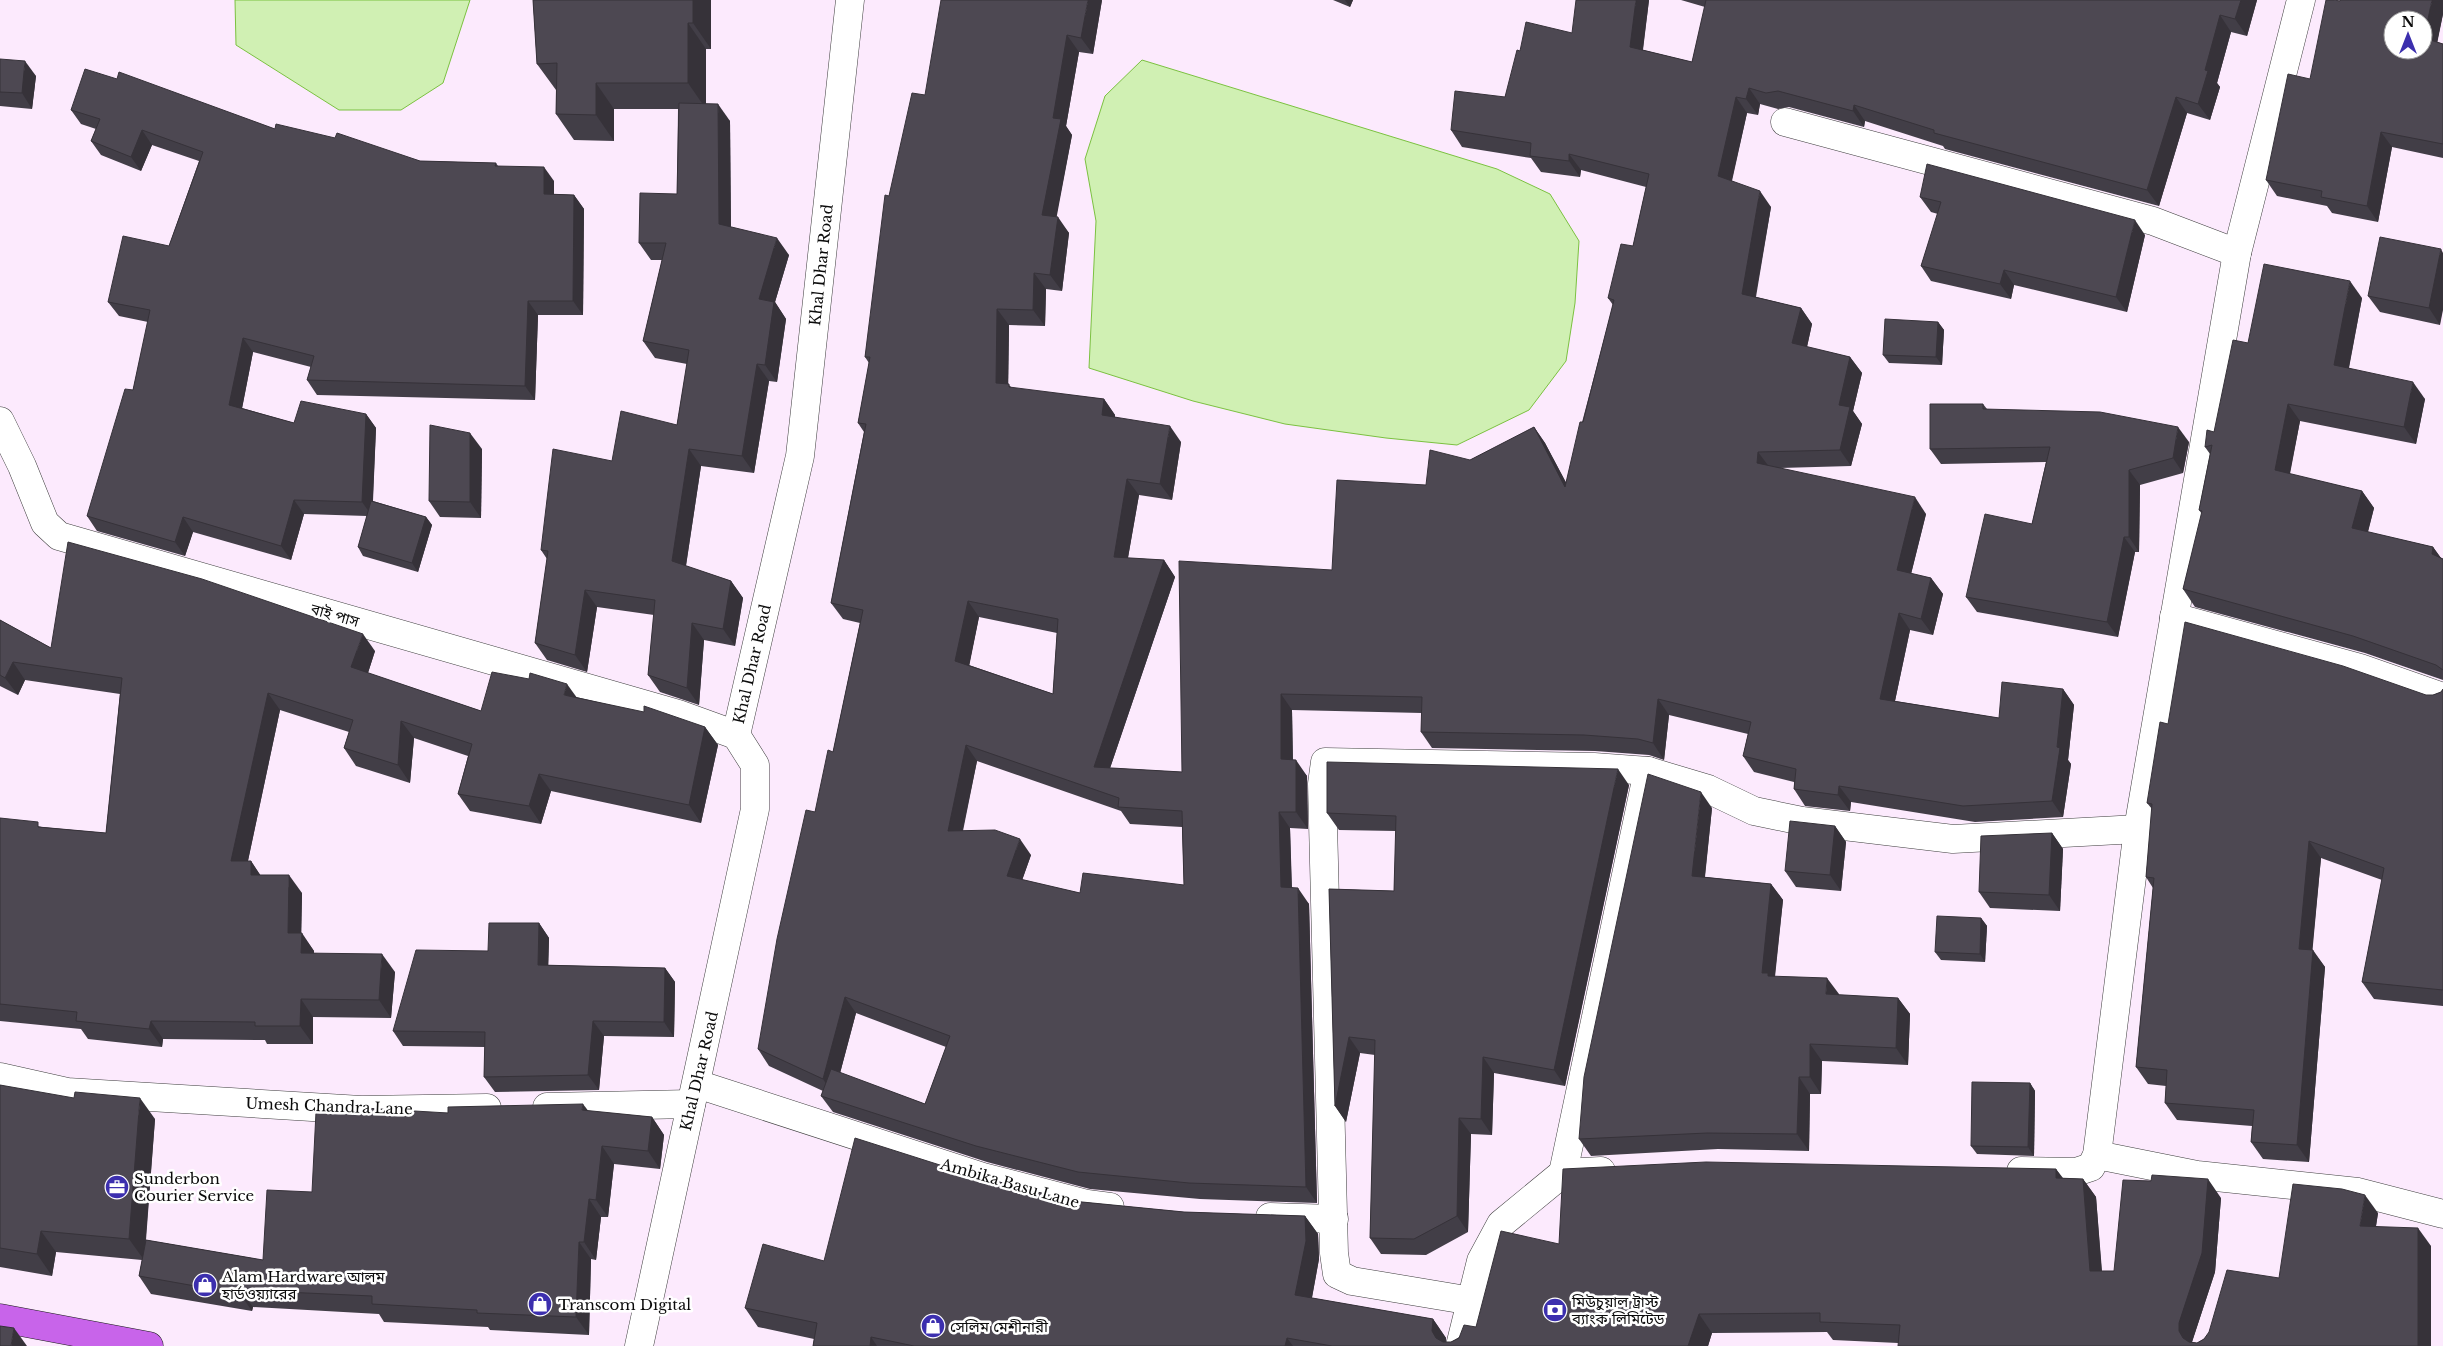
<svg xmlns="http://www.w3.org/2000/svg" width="2443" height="1346" font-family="'Libre Baskerville','Noto Sans Bengali',serif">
<rect width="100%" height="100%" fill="#fceafd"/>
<!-- water -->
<g fill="#d0f0b3" stroke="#7bc140">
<polygon points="235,0 470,0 443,83 401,110 339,110 236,45"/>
<polygon points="1142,60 1497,169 1550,194 1579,241 1575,303 1566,361 1529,410 1457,445 1386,438 1285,424 1193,401 1089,368 1096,221 1085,159 1105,96"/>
</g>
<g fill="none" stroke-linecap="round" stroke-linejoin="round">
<!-- minor casing -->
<g stroke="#3e3e3e" stroke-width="29">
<g id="minor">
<polyline points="1785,122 2153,221 2237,253"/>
<polyline points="0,421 22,466 45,523 59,536 678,714 736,735"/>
<polyline points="2174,617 2360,668 2443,697"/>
<polyline points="0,1077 67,1092 361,1110 487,1108"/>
<polyline points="697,1084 983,1177 1087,1204 1110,1207"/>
<polyline points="547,1107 691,1104"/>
<polyline points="2097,1155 2197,1175 2358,1192 2443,1214"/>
<polyline points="2021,1171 2076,1172 2091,1167 2097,1155 2138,829 2237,253 2301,0"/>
<polyline points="1563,1173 1648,771"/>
<polyline points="1270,1217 1334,1219"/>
<polyline points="1472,1301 1352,1281 1337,1274 1334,1253 1322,784 1325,762 1594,767 1648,771 1708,789 1754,811 1802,821 1953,839 2138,829"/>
<polyline points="1460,1346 1481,1261 1501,1224 1563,1173 1601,1171"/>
</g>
</g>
<!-- tertiary casing -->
<g stroke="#3e3e3e" stroke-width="29">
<polyline id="tertiary" points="639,1346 755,809 755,765 736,735 800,456 850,0"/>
</g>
<!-- trunk casing -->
<g stroke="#1c1c1c" stroke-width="29">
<polyline id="trunk" points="0,1318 149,1346"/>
</g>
<!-- minor -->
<use href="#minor" stroke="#fff" stroke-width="28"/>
<!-- tertiary -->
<use href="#tertiary" stroke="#fff" stroke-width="28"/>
<!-- trunk -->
<use href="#trunk" stroke="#c864ea" stroke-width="28"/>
</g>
<!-- wall -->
<g fill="#423e47" fill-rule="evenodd">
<polygon points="533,0 711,0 711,49 706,49 706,104 730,121 731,227 789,255 775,302 786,319 777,382 769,381 754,473 701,466 686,566 731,581 743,598 735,646 704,640 699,705 660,692 648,675 654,615 597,607 587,672 547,660 535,643 547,559 541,550 612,461 677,425 687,364 655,358 643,341 662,260 651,260 639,243 677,194 678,109 614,109 614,141 574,140 556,114 556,90 537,64"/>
<path d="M1102,0l-9,54 -14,-2 -13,74 6,9 -16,82 13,16 -7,58 -16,-2 -1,37 -36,-1 -1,59 4,4 92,11 11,16v2l66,25 -9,58 -33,-5 -11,63 36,2 11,17 -65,191 72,4 150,-202 94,-85 44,-25 64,-33 11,16 21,40 47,-178 -5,-7 25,-52 13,-59 -65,-17 -1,7 -39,-5 -10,-14 -69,-11 -11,-17 54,-33 15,-46 52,-18 77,-33 -6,50 49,12 13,-55 -24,-7h576l-10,36 -16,-4 -14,51 3,4 -10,33 -23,-7 -28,93 -214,-57 -2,-3 -78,-25 -1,6 -75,-20 -11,2 -18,-5 -2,11 -11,-2 -15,68 39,26 -15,90 45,11 11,16 -5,23 43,10 12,16 -9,38 9,13 -11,42 -71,2 146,46 -15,60 20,4 12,16 -10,41 -23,-5 -15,71 104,17 64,-29 11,16 -6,55 3,4 -8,53 -88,5 -124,-20 -1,9 -45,-5 -11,-17v-7l-40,-10 -11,-16 5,-22 -79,-19 -5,45 -15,-5 -54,-4 -163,-3 -11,-16 1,-19 -130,-3 1,50 14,16 1,53 -18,-1 2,59 17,17 8,299 -117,-4 -110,-10 -103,-27 -154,-50 -12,-16 2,-5 -54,-25 -11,-17 57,-237 18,-60 27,-129 -17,-4 -12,-16 33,-171 -6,-9 11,-60 -4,-6 24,-161zM979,617l78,16 -4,61 -84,-29zM977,761l144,50 9,13 52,3 2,58 -104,8 -58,-13 9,-25 -68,-24zM856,1013l90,34 -21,57 -85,-31z"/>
<polygon points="1333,0 1353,0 1350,7"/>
<polygon points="2443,0 2443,14 2437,42 2443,44 2443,158 2392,147 2378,222 2332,213 2327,206 2277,196 2266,180 2310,79"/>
<polygon points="0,59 36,76 32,109 0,106"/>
<polygon points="117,79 275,129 420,161 496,163 498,166 554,181 554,194 574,195 584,209 583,315 538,315 535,400 317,395 307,380 311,367 253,352 242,408 294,423 366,414 376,428 373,501 426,517 432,525 418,572 363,556 358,547 367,516 304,514 291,560 193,532 185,556 97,531 87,516 133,390 148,322 119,316 108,302 169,246 199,161 152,145 141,171 101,155 91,141 96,129 81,124 71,110"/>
<polygon points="1920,197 2145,235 2127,312 2014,285 2011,299 1931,281 1921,266 1938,214 1931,212"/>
<polygon points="2443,253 2440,325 2380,312 2368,296"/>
<polygon points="2362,298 2349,368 2425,399 2416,444 2300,421 2290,474 2362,491 2374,508 2368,532 2433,547 2441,558 2443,559 2443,680 2365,653 2195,607 2183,589 2202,514 2199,510 2210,454 2205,447 2214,432 2248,343"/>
<polygon points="1938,322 1944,330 1942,365 1889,363 1883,355"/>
<polygon points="1983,404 1987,409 2189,442 2183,473 2140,485 2139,552 2135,552 2118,637 1977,612 1966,597 2032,524 2046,462 1941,464 1930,449"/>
<polygon points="482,449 481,518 440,517 429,501"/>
<polygon points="0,620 51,648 375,651 368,673 481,711 576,697 705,727 718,745 701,823 551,791 541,824 470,811 458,794 468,756 414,738 410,783 356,766 344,748 349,732 280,710 248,861 251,861 260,875 302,893 301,933 314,951 314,953 395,972 391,1018 313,1017 313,1044 267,1044 265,1040 163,1039 162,1047 88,1039 81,1029 0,1021 0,818 42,827 106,833 120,694 25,680 18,695 0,686"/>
<polygon points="2443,689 2443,1006 2374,999 2362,982 2382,880 2321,858 2312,950 2325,967 2309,1162 2263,1159 2251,1142 2252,1126 2177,1120 2165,1103 2166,1086 2148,1084 2136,1067 2153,888 2146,877 2152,809 2147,803 2168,724 2426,695 2433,695 2441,692"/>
<polygon points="1629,785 1565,1086 1494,1073 1492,1135 1471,1134 1468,1232 1426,1255 1381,1254 1370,1238 1375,1055 1360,1053 1346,1122 1335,1106 1329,889 1394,891 1396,831 1339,830 1327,813"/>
<polygon points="1712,808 1705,877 1771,884 1783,900 1775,977 1839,995 1898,998 1910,1014 1908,1065 1822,1061 1821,1094 1810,1094 1809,1151 1718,1149 1591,1156 1579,1139"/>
<polygon points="1835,826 1846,842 1841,891 1796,887 1785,871"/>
<polygon points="2052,833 2063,849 2060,911 1990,908 1979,892"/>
<polygon points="1981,918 1987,926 1985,962 1941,960 1935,952"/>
<polygon points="539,923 549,938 548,965 665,968 675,982 674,1037 604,1036 599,1090 495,1092 484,1077 485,1047 403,1046 393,1031 488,951"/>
<polygon points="2030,1083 2035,1091 2034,1156 1977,1154 1971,1146"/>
<polygon points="0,1085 155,1119 146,1240 263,1260 312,1192 364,1114 588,1111 652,1117 664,1135 660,1169 614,1164 608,1217 601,1217 596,1260 591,1259 589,1335 490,1330 488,1327 384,1322 379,1314 253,1307 252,1311 151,1294 139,1276 142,1260 56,1252 52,1276 0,1267"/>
<polygon points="2056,1169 2063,1178 2083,1179 2096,1197 2102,1271 2114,1271 2221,1198 2215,1272 2192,1342 2197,1343 2204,1339 2279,1278 2378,1213 2376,1226 2431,1246 2431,1346 1898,1343 1833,1340 1827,1332 1712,1333 1708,1346 813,1346 814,1339 758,1327 745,1308 824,1261 965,1173 1072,1201 1184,1212 1305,1216 1318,1234 1319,1259 1312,1298 1433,1319 1446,1338 1446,1342 1451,1342 1476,1327 1559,1244"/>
</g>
<!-- shaded-wall -->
<g fill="#363239">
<polygon points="693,0 711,0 711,49 693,23"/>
<polygon points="1088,0 1102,0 1093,54 1081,38"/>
<polygon points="1345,0 1353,0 1350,7"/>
<polygon points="1636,0 1649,0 1641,63 1630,47"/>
<polygon points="2241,0 2257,0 2247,36 2235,19"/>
<polygon points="2432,0 2443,0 2443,14 2435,54 2424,38"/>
<polygon points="2220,15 2231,32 2217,83 2220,87 2210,120 2198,104 2205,70"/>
<polygon points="688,23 706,49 706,109 688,83"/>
<polygon points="1067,35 1079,52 1066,126 1072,135 1054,231 1042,215 1053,118"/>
<polygon points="25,61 36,76 32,109 22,93"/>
<polygon points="596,83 614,109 614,141 596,115"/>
<polygon points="1749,88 1760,104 1758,115 1746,99"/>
<polygon points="1736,97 1747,113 1729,192 1718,176"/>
<polygon points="2176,97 2187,113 2159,206 2147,190"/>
<polygon points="718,104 730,121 731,242 719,224"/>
<polygon points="1854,105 1865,121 1864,127 1853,111"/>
<polygon points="142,130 152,145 141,171 131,157"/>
<polygon points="2381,132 2392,147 2378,222 2367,206"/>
<polygon points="1569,154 1581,170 1580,177 1569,161"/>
<polygon points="544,167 554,181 554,208 544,194"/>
<polygon points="1760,191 1771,207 1753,310 1742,294"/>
<polygon points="574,195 584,209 583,315 573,301"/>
<polygon points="1058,217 1069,233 1062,291 1050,275"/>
<polygon points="2135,220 2145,235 2127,312 2116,297"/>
<polygon points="777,238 789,255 775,302 786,319 777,382 765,365 759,299"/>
<polygon points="2441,249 2443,253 2443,310 2440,325 2429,308"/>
<polygon points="2004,270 2014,285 2011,299 2000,284"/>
<polygon points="1034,273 1046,289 1045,326 1033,310"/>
<polygon points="2350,281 2362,298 2346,382 2334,365"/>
<polygon points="528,301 538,315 535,400 525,386"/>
<polygon points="1801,308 1812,324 1804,360 1792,343"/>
<polygon points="997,309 1009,325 1008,400 996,383"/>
<polygon points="1938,322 1944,330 1942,365 1936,357"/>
<polygon points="243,338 253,352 240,419 229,405"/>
<polygon points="1850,357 1862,373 1853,411 1862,424 1851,466 1840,450 1839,405"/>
<polygon points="757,364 769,381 754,473 742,456"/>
<polygon points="2413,382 2425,399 2416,444 2404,427"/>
<polygon points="1104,399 1115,415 1113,431 1102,415"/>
<polygon points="2288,404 2300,421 2287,487 2275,470"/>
<polygon points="366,414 376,428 372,516 362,502"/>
<polygon points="1170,426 1181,442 1172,500 1160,484"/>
<polygon points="1534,427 1545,443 1577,503 1565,487"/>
<polygon points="2178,427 2189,442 2183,473 2173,458"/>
<polygon points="470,433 482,449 481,518 470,502"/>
<polygon points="689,449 701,466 684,578 672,561"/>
<polygon points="1758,452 1770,468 1757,463"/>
<polygon points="2129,470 2140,485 2139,552 2129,537"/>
<polygon points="1127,479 1139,495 1125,574 1114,557"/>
<polygon points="2362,491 2374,508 2364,546 2352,528"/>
<polygon points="1915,497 1926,514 1908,586 1897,570"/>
<polygon points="294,500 304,514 291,560 281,546"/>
<polygon points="183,517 193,532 185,556 175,542"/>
<polygon points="426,517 432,525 418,572 412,563"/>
<polygon points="2124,537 2135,552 2118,637 2107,622"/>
<polygon points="2433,547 2443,561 2432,554"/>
<polygon points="1164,560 1175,577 1105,783 1094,767"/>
<polygon points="1931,578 1943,594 1933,635 1921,619"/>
<polygon points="731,581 743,598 735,646 723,629"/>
<polygon points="585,590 597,607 587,672 575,655"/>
<polygon points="968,601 979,617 967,677 955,661"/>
<polygon points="1899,613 1910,630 1892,715 1880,699"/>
<polygon points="692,623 704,640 699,705 687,688"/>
<polygon points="363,634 375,651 364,685 351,667"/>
<polygon points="13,662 25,680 18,695 5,678"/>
<polygon points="567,684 580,702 564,695"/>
<polygon points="2063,689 2074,705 2068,760 2071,764 2063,817 2052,801"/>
<polygon points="268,693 280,710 244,879 231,861"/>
<polygon points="1281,694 1292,710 1293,776 1281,759"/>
<polygon points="1658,699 1669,715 1664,760 1653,743"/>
<polygon points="401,721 414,738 410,783 398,765"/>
<polygon points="705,727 718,745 701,823 689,805"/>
<polygon points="966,745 977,761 959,847 948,831"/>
<polygon points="1296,760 1307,776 1308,829 1296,812"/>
<polygon points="1618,769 1629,785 1565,1086 1554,1070"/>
<polygon points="539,774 551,791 541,824 529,806"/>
<polygon points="1839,786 1851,802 1850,811 1838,795"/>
<polygon points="1701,792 1712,808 1703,893 1692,876"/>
<polygon points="1279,812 1290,828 1292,903 1281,887"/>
<polygon points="1835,826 1846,842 1841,891 1830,875"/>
<polygon points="2052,833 2063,849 2060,911 2049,895"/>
<polygon points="1020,839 1031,855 1018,892 1007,876"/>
<polygon points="2309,841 2321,858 2311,966 2299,949"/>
<polygon points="251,861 263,879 251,875"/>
<polygon points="289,875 302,893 301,951 288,933"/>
<polygon points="1771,884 1783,900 1774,982 1762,973"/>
<polygon points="1298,888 1309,904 1317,1203 1306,1187"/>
<polygon points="1981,918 1987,926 1985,962 1980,954"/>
<polygon points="539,923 549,938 548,980 538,965"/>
<polygon points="302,933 314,951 314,971 301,953"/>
<polygon points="2313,950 2325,967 2309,1162 2297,1145"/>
<polygon points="382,954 395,972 391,1018 379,1000"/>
<polygon points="665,968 675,982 674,1037 664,1022"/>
<polygon points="1827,978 1839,994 1838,1011 1826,994"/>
<polygon points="845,997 856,1013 834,1096 823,1079"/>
<polygon points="1898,998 1910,1014 1908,1065 1896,1048"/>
<polygon points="301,999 313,1017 313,1044 300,1026"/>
<polygon points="151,1021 163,1039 162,1047 149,1029"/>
<polygon points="593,1021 604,1036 599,1090 588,1075"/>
<polygon points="1349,1037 1360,1053 1346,1122 1335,1106"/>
<polygon points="1810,1044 1822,1061 1821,1094 1810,1077"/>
<polygon points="1483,1057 1494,1073 1492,1135 1481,1119"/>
<polygon points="1799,1077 1810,1094 1809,1151 1797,1134"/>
<polygon points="2030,1083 2035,1091 2034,1156 2028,1147"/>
<polygon points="140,1098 155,1119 144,1260 129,1239"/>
<polygon points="583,1104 596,1121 582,1110"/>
<polygon points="652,1117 664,1135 660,1169 648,1151"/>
<polygon points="1459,1118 1471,1134 1468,1232 1457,1216"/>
<polygon points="602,1146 614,1164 608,1217 596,1200"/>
<polygon points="2056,1169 2069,1188 2056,1178"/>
<polygon points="2083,1179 2096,1197 2103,1289 2090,1271"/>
<polygon points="2208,1179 2221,1198 2215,1272 2192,1342 2192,1346 2183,1338 2179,1331 2179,1323"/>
<polygon points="2365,1195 2378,1213 2373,1245 2360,1226"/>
<polygon points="589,1199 601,1217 596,1260 584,1242"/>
<polygon points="1305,1216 1318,1234 1319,1259 1309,1313 1295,1295"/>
<polygon points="2418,1228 2431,1246 2431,1346 2418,1346"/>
<polygon points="41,1231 56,1252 52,1276 37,1254"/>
<polygon points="579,1242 591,1259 589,1335 576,1317"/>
<polygon points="240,1290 253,1307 252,1311 240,1294"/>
<polygon points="1699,1314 1712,1333 1708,1346 1688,1346"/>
<polygon points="1433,1319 1446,1338 1445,1346 1436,1338 1432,1331"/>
<polygon points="14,1328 27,1346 11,1346"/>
<polygon points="871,1337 877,1346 870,1346"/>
<polygon points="1287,1338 1293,1346 1285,1346"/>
</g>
<!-- building -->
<g fill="#4d4852" stroke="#363239" fill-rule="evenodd">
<polygon points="533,0 693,0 693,23 688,23 688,83 596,83 596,115 556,114 557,63 537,64"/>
<path d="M941,0h147l-7,38 -14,-3 -14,83 8,1 -19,96 16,2 -8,58 -16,-2 -1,37 -36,-1 -1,74 13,1v3l95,12 -2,16 68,11 -10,58 -33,-5 -13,78 50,3 -70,207 88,5 -3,-211 153,9 5,-90 89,5 4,-35 40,10 64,-33 31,60 15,-65h3l31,-122 -6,-2 13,-54 12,2 16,-72 -80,-20v7l-39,-5 1,-13 -80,-13 4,-39 50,6 12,-47 3,1 6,-29 46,11 4,-33h60l-6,47 62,15 14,-62h535l-6,19 -15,-4 -15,55 3,1 -10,33 -22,-7 -29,93 -213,-57v-3l-80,-25 -1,6 -75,-20 -12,2 -17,-5 -3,11 -10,-2 -18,79 42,15 -18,103 59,14 -9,35 58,14 -11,48 11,2 -10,43 -82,2 -1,11 158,34 -18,73 34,8 -10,41 -22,-6 -19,86 119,19 3,-36 61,7 -6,58 3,1 -8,53 -89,5 -124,-20 -1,9 -44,-6 2,-20 -53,-13 8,-34 -93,-23 -5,44 -15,-4 -54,-4 -163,-3 1,-35 -141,-3v65l15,1v52h-17l2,75 17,1 8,299 -117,-4 -111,-11 -102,-26 -155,-50 10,-27 94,35 25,-68 -105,-39 -22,82 -65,-30 19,-110 29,-129 9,2 13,-62 5,2 30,-142 -32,-7 35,-179 -8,-1 12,-66h-5l20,-162 4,1 23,-103 13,2zM968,601l90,18 -5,75 -98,-33zM966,745l153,53 -1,9 64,4 2,74 -101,-12 -3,20 -73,-17 13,-37 -25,-9 -47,1z"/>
<path d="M2326,0h8l6,1v-1h92l-8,38 19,6v100l-62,-12 -14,74 -46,-9 1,-6 -56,-11 22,-106 22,5zM2393,20h30v30h-30z"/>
<polygon points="0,59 25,61 22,93 0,92"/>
<polygon points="85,69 117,79 119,72 275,129 276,124 335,138 337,133 420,161 496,163 495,166 544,167 544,194 574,195 573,301 528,301 525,386 307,380 314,356 243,338 229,405 294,423 301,401 366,414 362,502 294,500 281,546 183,517 175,542 87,516 125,389 133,390 150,310 108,302 123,236 169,246 203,152 142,130 131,157 91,141 100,119 71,110"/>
<polygon points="679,103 718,104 719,224 777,238 759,299 774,302 765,365 757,364 742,456 689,449 672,561 731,581 723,629 692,623 687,688 648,675 655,600 585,590 575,655 535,643 548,551 541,550 553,449 612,461 621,411 677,425 689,350 643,341 666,243 639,243 640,193 677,194"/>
<polygon points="1927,164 2135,220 2116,297 2004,270 2000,284 1921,266 1941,202 1920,197"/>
<polygon points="2380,237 2441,249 2429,308 2368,296"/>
<polygon points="2264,264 2350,281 2334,365 2413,382 2404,427 2288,404 2275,470 2362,491 2352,528 2433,547 2432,554 2443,559 2443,670 2436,665 2353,636 2183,589 2202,511 2199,510 2212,445 2205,447 2207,430 2214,432 2233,340 2248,343"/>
<polygon points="1885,319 1938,322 1936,357 1883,355"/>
<polygon points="1930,404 1983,404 1983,409 2100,412 2178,427 2173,458 2129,470 2129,537 2124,537 2107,622 1966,597 1985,514 2032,524 2050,447 1930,449"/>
<polygon points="430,425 470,433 470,502 429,501"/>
<polygon points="371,501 426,517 412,563 358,547"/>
<polygon points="68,542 202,579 363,634 351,667 481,711 492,672 529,679 530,673 567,684 564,695 644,712 644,706 705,727 689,805 539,774 529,806 458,794 472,744 401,721 398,765 344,748 353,720 268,693 231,861 251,861 251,875 289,875 288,933 302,933 301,953 382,954 379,1000 301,999 300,1026 255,1026 255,1022 151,1021 149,1029 76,1021 77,1012 0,1004 0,818 38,822 38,827 106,833 122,678 13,662 5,678 0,675 0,620 51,648"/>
<polygon points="2185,622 2343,666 2426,695 2433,695 2441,692 2443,689 2443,990 2362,982 2384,868 2309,841 2299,949 2313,950 2297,1145 2251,1142 2254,1110 2165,1103 2167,1070 2136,1067 2154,878 2146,877 2152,804 2147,803 2160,722 2168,724"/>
<polygon points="1327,762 1618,769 1554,1070 1483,1057 1481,1119 1459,1118 1457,1216 1414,1239 1370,1238 1375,1040 1349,1037 1335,1106 1329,889 1394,891 1396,816 1327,813"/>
<polygon points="1648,774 1701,792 1692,876 1771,884 1762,973 1768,973 1768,976 1827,978 1826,994 1898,998 1896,1048 1810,1044 1810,1077 1799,1077 1797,1134 1707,1133 1579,1139 1584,1077"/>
<polygon points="1790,821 1835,826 1830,875 1785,871"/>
<polygon points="2052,833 2049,895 1979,892 1981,836"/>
<polygon points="1937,916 1981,918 1980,954 1935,952"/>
<polygon points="489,923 539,923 538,965 665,968 664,1022 593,1021 588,1075 484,1077 485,1032 393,1031 416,950 488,951"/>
<polygon points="1972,1082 2030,1083 2028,1147 1971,1146"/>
<polygon points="0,1085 74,1098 75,1092 140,1098 129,1239 41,1231 37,1254 0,1248"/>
<polygon points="583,1104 582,1110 652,1117 648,1151 602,1146 596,1200 589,1199 584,1242 579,1242 576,1317 477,1313 477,1310 372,1304 372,1296 240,1290 240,1294 139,1276 146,1240 263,1260 267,1190 312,1192 316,1112 364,1114 364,1108 448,1113 448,1107"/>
<polygon points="855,1138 965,1173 1072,1201 1184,1212 1305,1216 1306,1241 1295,1295 1433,1319 1432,1331 1436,1338 1443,1342 1451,1342 1459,1338 1464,1325 1476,1327 1501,1231 1559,1244 1563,1169 1706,1162 2056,1169 2056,1178 2083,1179 2090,1271 2114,1271 2123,1180 2151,1181 2152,1175 2208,1179 2202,1253 2179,1323 2179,1331 2183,1338 2189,1342 2197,1343 2204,1339 2209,1332 2227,1270 2279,1278 2293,1184 2342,1189 2365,1195 2360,1226 2418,1228 2418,1346 1898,1346 1900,1325 1820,1322 1820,1313 1699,1314 1688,1346 1332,1346 1287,1338 1285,1346 914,1346 871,1337 870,1346 813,1346 817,1323 745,1308 763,1244 824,1261"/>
<polygon points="0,1326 14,1328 11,1346 0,1346"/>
</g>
<!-- icons -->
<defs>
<g id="office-disc" transform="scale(1.25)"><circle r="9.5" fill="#3c2fae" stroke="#fff"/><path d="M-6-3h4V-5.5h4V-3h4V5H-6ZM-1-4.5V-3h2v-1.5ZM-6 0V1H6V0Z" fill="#fff"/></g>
<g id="shop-disc" transform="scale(1.25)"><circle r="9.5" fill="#3c2fae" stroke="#fff"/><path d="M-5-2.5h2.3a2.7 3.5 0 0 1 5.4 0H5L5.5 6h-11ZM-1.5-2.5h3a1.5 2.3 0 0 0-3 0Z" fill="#fff"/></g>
<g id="bank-disc" transform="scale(1.25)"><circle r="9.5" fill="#3c2fae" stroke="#fff"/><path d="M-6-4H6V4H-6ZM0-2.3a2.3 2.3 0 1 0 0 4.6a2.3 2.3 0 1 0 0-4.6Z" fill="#fff"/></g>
</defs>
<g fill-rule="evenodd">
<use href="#office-disc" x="117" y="1187"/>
<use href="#shop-disc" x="205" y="1285"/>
<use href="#shop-disc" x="540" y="1304"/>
<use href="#bank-disc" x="1555" y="1310"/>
<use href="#shop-disc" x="933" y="1326"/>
</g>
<g text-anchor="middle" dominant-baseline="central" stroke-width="5" stroke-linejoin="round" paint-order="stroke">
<!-- street labels -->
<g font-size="15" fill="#0b0b0b" stroke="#fff">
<text transform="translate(821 265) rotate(-84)">Khal Dhar Road</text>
<text transform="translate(335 615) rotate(16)">বাই পাস</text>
<text transform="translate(752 664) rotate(-77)">Khal Dhar Road</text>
<text transform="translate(699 1071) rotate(-77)">Khal Dhar Road</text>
<text transform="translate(329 1106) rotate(2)">Umesh Chandra Lane</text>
<text transform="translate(1010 1183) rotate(16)">Ambika Basu Lane</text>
</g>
<!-- poi labels -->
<g font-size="15" fill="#0b0b0b" stroke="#fff" text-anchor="start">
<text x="134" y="1178">Sunderbon<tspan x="134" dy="17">Courier Service</tspan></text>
<text x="222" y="1276">Alam Hardware আলম<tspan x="222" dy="17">হার্ডওয়্যারের</tspan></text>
<text x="1572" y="1301">মিউচুয়াল ট্রাস্ট<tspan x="1572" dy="17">ব্যাংক লিমিটেড</tspan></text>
<text x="558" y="1304">Transcom Digital</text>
<text x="950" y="1326">সেলিম মেশীনারী</text>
</g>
</g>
<!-- north arrow -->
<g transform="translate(2408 35)"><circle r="24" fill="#ffffff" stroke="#9d9d9d"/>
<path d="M0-4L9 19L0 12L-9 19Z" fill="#3c2fae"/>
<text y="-8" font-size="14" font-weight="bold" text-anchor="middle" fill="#0b0b0b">N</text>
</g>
</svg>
